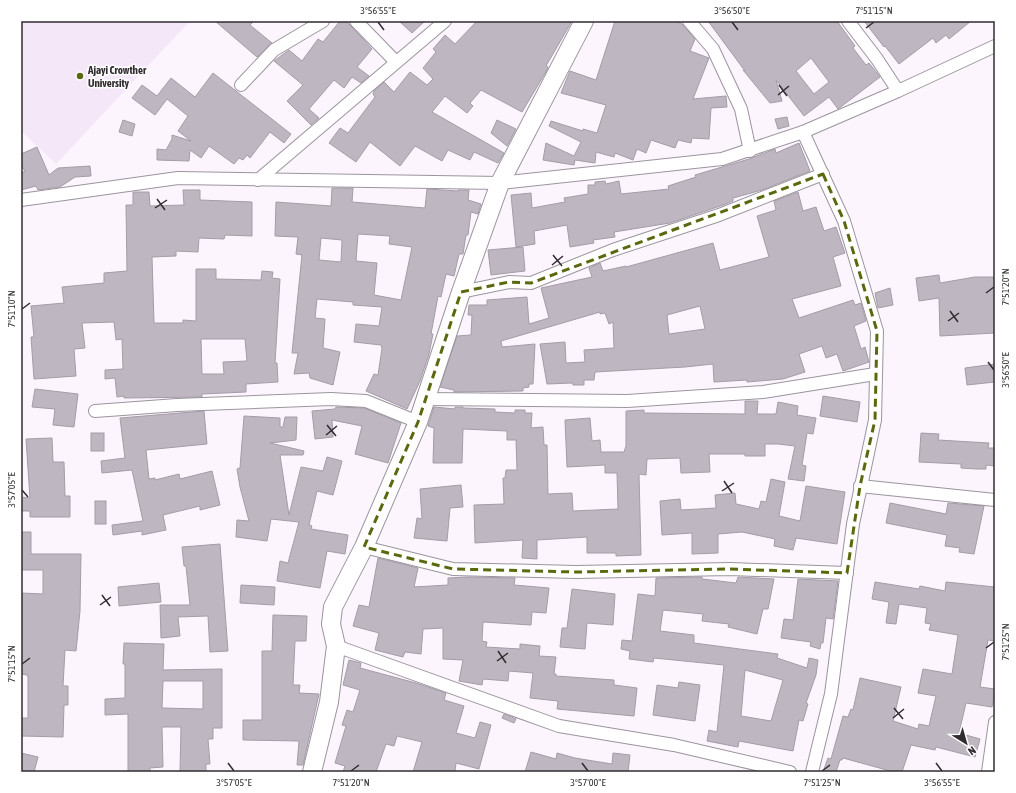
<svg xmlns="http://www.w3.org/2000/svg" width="1016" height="793" font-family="'Asap Condensed',sans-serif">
<rect width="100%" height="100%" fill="#fcf5fe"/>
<!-- built -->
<polygon fill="#f4e7f8" points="21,21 190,21 56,164 21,131"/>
<!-- building -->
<g fill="#beb6c0" stroke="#a49da7" fill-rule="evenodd">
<polygon points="215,21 254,21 250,25 272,43 257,57"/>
<polygon points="340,21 345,21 350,25 372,49 357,67 369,76 361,83 352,77 344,88 334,80 309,109 319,118 311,125 287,101 303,85 274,61 289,50 302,61 318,39 323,42"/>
<polygon points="399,21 425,21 412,33"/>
<polygon points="477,21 572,21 546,66 548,67 547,70 522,112 481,90 470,103 473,106 467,113 445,96 432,112 504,153 498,163 474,152 470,160 448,150 442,161 415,146 400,166 370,142 356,162 329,143 340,128 348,133 375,97 373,94 374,91 384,82 394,92 410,72 427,85 433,79 423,68 436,52 433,49 445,35 455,44"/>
<polygon points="615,21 674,21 682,24 695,39 690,51 709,58 693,99 726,96 727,107 711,108 709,139 692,138 691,143 678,140 675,148 651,140 646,153 637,149 633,160 615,153 614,157 596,152 595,163 575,160 574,165 543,160 546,143 574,156 581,142 549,126 551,121 583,131 583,129 597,133 606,105 561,93 570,71 596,80"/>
<path d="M708,21h129l18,25 -2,2 13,17 3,-2 11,14 -42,32 -9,-12 -25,19 -28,-36 6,21 -12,2 -27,-33 2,1zM811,58l18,24 -15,12 -18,-23z"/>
<polygon points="864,21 971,21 949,39 946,35 936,43 933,38 899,64 885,46 884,47"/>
<polygon points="213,73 291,134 284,143 270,132 250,158 247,155 243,160 239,158 234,164 209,146 201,158 190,150 189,161 157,160 157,149 166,150 172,139 172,135 191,141 178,131 188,116 167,99 155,115 132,98 142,85 157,96 171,78 195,97"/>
<polygon points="787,117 789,126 778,129 775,119"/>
<polygon points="123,120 135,124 132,136 119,132"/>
<polygon points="497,120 516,129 507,146 491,133"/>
<polygon points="799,143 810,171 762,190 733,198 733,201 723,205 670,223 614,232 615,237 593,240 594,243 570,247 567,225 534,231 535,244 516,247 511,195 531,193 532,208 565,202 564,198 588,194 588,185 595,185 595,182 605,181 606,184 619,181 621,194 669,189 668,186 696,177 695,175 749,159 775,149 776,153"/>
<polygon points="37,147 49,175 58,168 90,166 91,176 75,177 60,187 38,190 36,186 21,190 21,172 25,172 21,163 21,154"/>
<path d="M332,188h21l-1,14 73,6 2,-19 31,2v-1h11l-1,10 13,4 -3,10 -7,-2 -3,23h-2l-3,19h-4l-5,22 -8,-2 -5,23 -3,-1 -7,38h2l-4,20 -9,27 -13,28 -41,-18 8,-17 4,1 4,-27 -1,-3 -27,-3 2,-18 23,2 3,-19 -29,-2v-3l-36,-3 -2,19 10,1 -2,29 17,4 -7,33 -23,-7 -1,-5 -15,1 4,-21h-6l10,-98 -6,-1 2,-17 -23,-1 1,-34 55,4zM358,234l32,2 -1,8 23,3 -11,53 -27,-5 3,-32 -21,-2zM321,238l21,2 -1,22 -22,-2z"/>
<path d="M183,190h17v10l52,2v34l-27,-1 -1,4 -25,-1 -1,14 -22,-1v5l-24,1 2,66h29v-3l13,1v-52h20v10l45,1 1,-9 11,1 -1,6 8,1 -5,84h2l1,19 -32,2v8l-44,2v3l-78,1v-2l-7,1 -2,-19 -10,1v-9l18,-1 -1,-30 -6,1 -2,-18 -32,1 3,25 -11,1 2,27 -42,3 -3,-42h3l-3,-31 33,-3 -2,-16 42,-4v-10l23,-2 -1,-66h7v-13h16l1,14 34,-1zM201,339h44l2,22 -24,1 1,12h-22z"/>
<path d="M798,192l5,19 13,-4 8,24 12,-4 9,26 -12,4 8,29 -49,13 7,19 54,-18 2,5 6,-2 5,18 -12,5 7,23 4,-2 4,15 -26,9 -6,-17 -11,4 -4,-12 -23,8 6,18 -22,7 -36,3v-2l-33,2 -1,-18 -28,3 -90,5 -1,8h-10v5h-11l-1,-2 -25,1 -7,-40 25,-2 1,21 19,-1 -1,-12 30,-2 -1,-26 -4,2 -4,-11 -5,1v-2l-99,29 1,6 33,-3 -2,40h-4v3l-6,1v3l-69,1v-2l-14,-3 17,-51 14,-1 1,-20h-4l1,-10h18v-5l40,-3 2,27 20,-6 -8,-30 51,-11 -3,-9 11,-5 3,8 23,-5v1l87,-24 7,27 49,-13 -12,-41 19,-6 -2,-9zM700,306l5,23 -36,5 -2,-19z"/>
<polygon points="523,247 525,271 491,275 488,250"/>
<polygon points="939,275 940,283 975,277 995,277 995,333 940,336 939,298 919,301 916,278"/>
<polygon points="890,288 893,305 878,308 875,293"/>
<polygon points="995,364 995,382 967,385 965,368"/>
<polygon points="35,389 78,394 74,427 53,425 55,409 32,407"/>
<polygon points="823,396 860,402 857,422 820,416"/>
<polygon points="745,401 758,401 757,414 776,414 778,402 798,406 797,415 816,418 813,434 807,433 802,465 806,466 804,481 788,479 795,446 778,444 765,444 765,456 745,456 745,454 709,454 710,472 681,473 680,458 647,459 646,475 639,474 641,555 616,556 616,553 587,553 587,537 537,540 537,559 522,558 523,540 475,543 474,505 504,504 503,478 505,478 506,470 517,470 516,440 507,440 507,431 463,429 462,463 433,463 434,428 428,426 434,407 455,409 455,407 463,407 463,408 495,409 495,412 515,413 515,410 525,410 525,413 532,413 531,428 543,427 544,445 547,445 548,494 572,493 573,511 618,509 617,473 605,473 605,465 567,467 565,420 590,418 592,441 600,440 601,452 624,452 626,446 626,411 644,410 644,413 745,414"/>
<polygon points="336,407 364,408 401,423 388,463 355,454 362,426 332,420 333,437 315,439 312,411 335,409"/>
<polygon points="204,411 207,444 146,450 149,479 155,478 155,480 179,474 180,479 212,471 220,505 200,510 200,506 163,515 166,530 142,535 142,531 113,535 112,525 143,521 132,470 102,473 101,461 125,458 120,418"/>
<polygon points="244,416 280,418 280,427 283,427 285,417 297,417 296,440 270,443 304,451 303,455 280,455 289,515 301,467 323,471 327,457 342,461 333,495 317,491 309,525 312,526 311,529 348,535 345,554 327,551 320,588 277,581 280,561 288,563 299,522 271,519 267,541 236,537 237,520 249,521 240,487 237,469 240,468"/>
<rect x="91" y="433" width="13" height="18"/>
<polygon points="921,433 939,434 938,440 989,443 988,448 995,448 995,466 986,465 986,469 977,469 961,468 961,464 919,462"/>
<polygon points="52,438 53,462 64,462 65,496 70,496 70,517 30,517 30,511 21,511 21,497 30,498 26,439"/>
<polygon points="771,479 785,482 779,516 800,521 806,486 845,492 837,544 796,538 793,550 774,546 775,539 742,532 718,534 718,553 692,554 692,533 662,535 660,501 680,499 681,510 716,508 715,495 735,493 736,504 759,509 761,501 766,502"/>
<polygon points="461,485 463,507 450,508 447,541 414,538 417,518 422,519 420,489"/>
<rect x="95" y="501" width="11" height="23"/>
<polygon points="890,503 946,514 948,503 984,506 974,554 959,552 960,548 945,546 947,535 886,523"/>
<polygon points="21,532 31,532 31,554 81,554 80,611 76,651 65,650 63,686 68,686 68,705 64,705 63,737 21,736 21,718 28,718 28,677 27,675 21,674 21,593 43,594 43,570 21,570"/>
<polygon points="220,544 228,651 210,652 208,616 178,617 180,636 161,638 160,605 190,605 186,566 184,566 182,547"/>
<polygon points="378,558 418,568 414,587 448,585 448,578 468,577 515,578 514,585 549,588 546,613 532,612 531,625 483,622 482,641 487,642 486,647 520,649 520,644 540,646 539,656 556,657 554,674 556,674 556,676 614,680 614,685 637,688 634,716 557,709 558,701 530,698 533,673 509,671 508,681 483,679 482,685 459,681 463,660 443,659 443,628 423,629 421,654 405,652 403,657 375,650 379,633 353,626 359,605 369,607"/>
<path d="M702,577v2l34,4 2,-6 36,2 -6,30h-5l-6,25 -29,-7 1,-3 -27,-3 1,-7 -40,-4 -3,21 34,4v8l84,11 -1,4 30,10 2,-10 9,2 -2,15 -10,28 2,1 -5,17 -4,-1 -6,31 -54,-10 -1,6 -31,-6 2,-11 8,2 7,-67 -70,-7 -1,4 -24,-3 1,-8 -9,-2 1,-9 10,1 6,-47 17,2 1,-18zM745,670l38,10 -12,41 -30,-5z"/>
<polygon points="798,579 838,581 833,619 826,618 823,643 821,643 820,649 810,646 811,642 781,638 784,619 793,620"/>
<polygon points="875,582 919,589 920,586 945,591 946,582 995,587 995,641 988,640 980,687 995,689 992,707 966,703 959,733 980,739 975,757 936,747 935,750 911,745 902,772 894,772 843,758 842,760 840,760 836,772 823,772 828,758 831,759 843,716 848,717 851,709 853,710 860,678 901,687 893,721 918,729 919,724 929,726 936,696 918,693 923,669 952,674 958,635 929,630 931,624 925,623 927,608 899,604 896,624 886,623 889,602 872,599"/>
<polygon points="159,583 161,602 119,606 118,587"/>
<polygon points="241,585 275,587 274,605 240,603"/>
<polygon points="572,589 615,594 613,625 587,623 585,649 560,647 562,628 567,628"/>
<polygon points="273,615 307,616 306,641 295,641 293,685 300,685 299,693 319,694 303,765 297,765 299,741 243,740 243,720 262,720 262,651 272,651"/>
<path d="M124,643l40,1 -1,26 59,-1v59h-9v11h-5l2,25h-4v8h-26l1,-45h-19l1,40 -13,1v4h-22v-58l-23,1v-16l20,-1v-34h-2zM163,681h40v28l-41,-1z"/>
<polygon points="349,660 361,663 360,668 416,683 446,693 444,700 464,706 456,733 475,738 480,722 491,725 479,769 456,763 455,772 413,772 422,742 397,736 394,746 386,744 376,772 343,772 345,766 335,763 346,726 342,725 347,710 353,712 360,690 343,685"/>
<polygon points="679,682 700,685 695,721 653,715 657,685 678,688"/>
<polygon points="504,714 516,719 514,723 502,718"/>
<polygon points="531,752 556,759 557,753 575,758 612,764 613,753 630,755 628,772 525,772"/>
<polygon points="21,753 38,757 34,772 21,772"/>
</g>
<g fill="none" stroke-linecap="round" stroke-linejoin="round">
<!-- street casing -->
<g stroke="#9c949e" stroke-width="14">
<g id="street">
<polyline points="356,21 396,62"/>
<polyline points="689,21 713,49 741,109 750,151"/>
<polyline points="848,21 877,59 898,91"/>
<polyline points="241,85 274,50 323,21"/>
<polyline points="803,132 844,221 877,331 875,420 853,524 831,694 812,772"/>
<polyline points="258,180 445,21"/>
<polyline points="21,200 178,178 500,183 722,159 803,132 898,91 995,46"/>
<polyline points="461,292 509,282 531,283 613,250 719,215 823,174"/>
<polyline points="425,399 627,401 763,392 875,374"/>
<polyline points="95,411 177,405 331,399 366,401 418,422"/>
<polyline points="860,486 995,500"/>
<polyline points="364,547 453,569 576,572 730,569 847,573"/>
<polyline points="336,646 559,726 674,745 790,772"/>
<polyline points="988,772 995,722"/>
</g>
</g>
<!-- secondary casing -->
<g stroke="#9c949e" stroke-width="20">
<polyline id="secondary" points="312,772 329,702 336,646 331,624 333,607 364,547 418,422 461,292 500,183 584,21"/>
</g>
<!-- street -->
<use href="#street" stroke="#fff" stroke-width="12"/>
<!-- secondary -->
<use href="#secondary" stroke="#fff" stroke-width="18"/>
</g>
<!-- marked area -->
<path fill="none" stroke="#5c680f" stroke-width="3" stroke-dasharray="8 5" stroke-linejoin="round" d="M823,174l21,47 33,110 -2,89 -15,66 -13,87 -117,-4 -154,3 -123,-3 -89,-22 54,-125 43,-130 48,-10 22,1z"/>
<!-- ticks -->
<path fill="none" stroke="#302c30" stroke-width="1.5" d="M378,22l6,8M732,22l6,8M866,28l8,-6M779,85l8,11M778,95l11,-9M157,199l8,11M155,208l12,-8M553,255l9,11M552,265l11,-9M986,293l8,-6M22,309l8,-6M950,311l8,11M948,321l11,-8M988,362l6,8M327,425l9,11M326,435l11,-9M724,481l8,12M22,490l6,7M722,491l12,-8M102,595l8,11M100,605l11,-8M986,648l8,-6M498,651l8,12M497,661l11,-8M22,664l8,-6M894,708l9,11M893,718l11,-9M228,763l6,8M582,763l6,8M936,763l6,8M351,771l8,-6M822,771l8,-6"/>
<!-- markers -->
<circle fill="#5c680f" stroke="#fff" stroke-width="1.5" cx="80" cy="76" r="4"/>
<g text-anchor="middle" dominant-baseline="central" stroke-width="3" stroke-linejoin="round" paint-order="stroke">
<!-- poi labels -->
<g font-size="11" font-weight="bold" fill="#302c30" stroke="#fff" text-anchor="start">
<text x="88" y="70">Ajayi Crowther<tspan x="88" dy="13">University</tspan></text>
</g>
</g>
<!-- border -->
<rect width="1016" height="793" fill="none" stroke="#ffffff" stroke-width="44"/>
<!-- north arrow -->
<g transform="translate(966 743) rotate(143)" stroke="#ffffff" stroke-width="3" paint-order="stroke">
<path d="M0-3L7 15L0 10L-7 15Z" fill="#302c30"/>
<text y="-6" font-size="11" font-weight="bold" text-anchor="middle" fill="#302c30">N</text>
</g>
<rect x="22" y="22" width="972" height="749" fill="none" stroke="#302c30" stroke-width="1.5"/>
<g font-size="10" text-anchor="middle" fill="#302c30">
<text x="378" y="14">3°56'55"E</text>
<text x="732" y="14">3°56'50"E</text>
<text x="874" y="14">7°51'15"N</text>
<text transform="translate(1005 287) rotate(-90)" y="4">7°51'20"N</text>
<text transform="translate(11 309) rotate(-90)" y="4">7°51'10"N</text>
<text transform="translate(1005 370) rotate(-90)" y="4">3°56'50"E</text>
<text transform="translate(11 490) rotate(-90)" y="4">3°57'05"E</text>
<text transform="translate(1005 642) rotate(-90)" y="4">7°51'25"N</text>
<text transform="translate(11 664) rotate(-90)" y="4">7°51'15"N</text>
<text x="234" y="786">3°57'05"E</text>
<text x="351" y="786">7°51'20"N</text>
<text x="588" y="786">3°57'00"E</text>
<text x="822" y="786">7°51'25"N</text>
<text x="942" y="786">3°56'55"E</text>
</g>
</svg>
